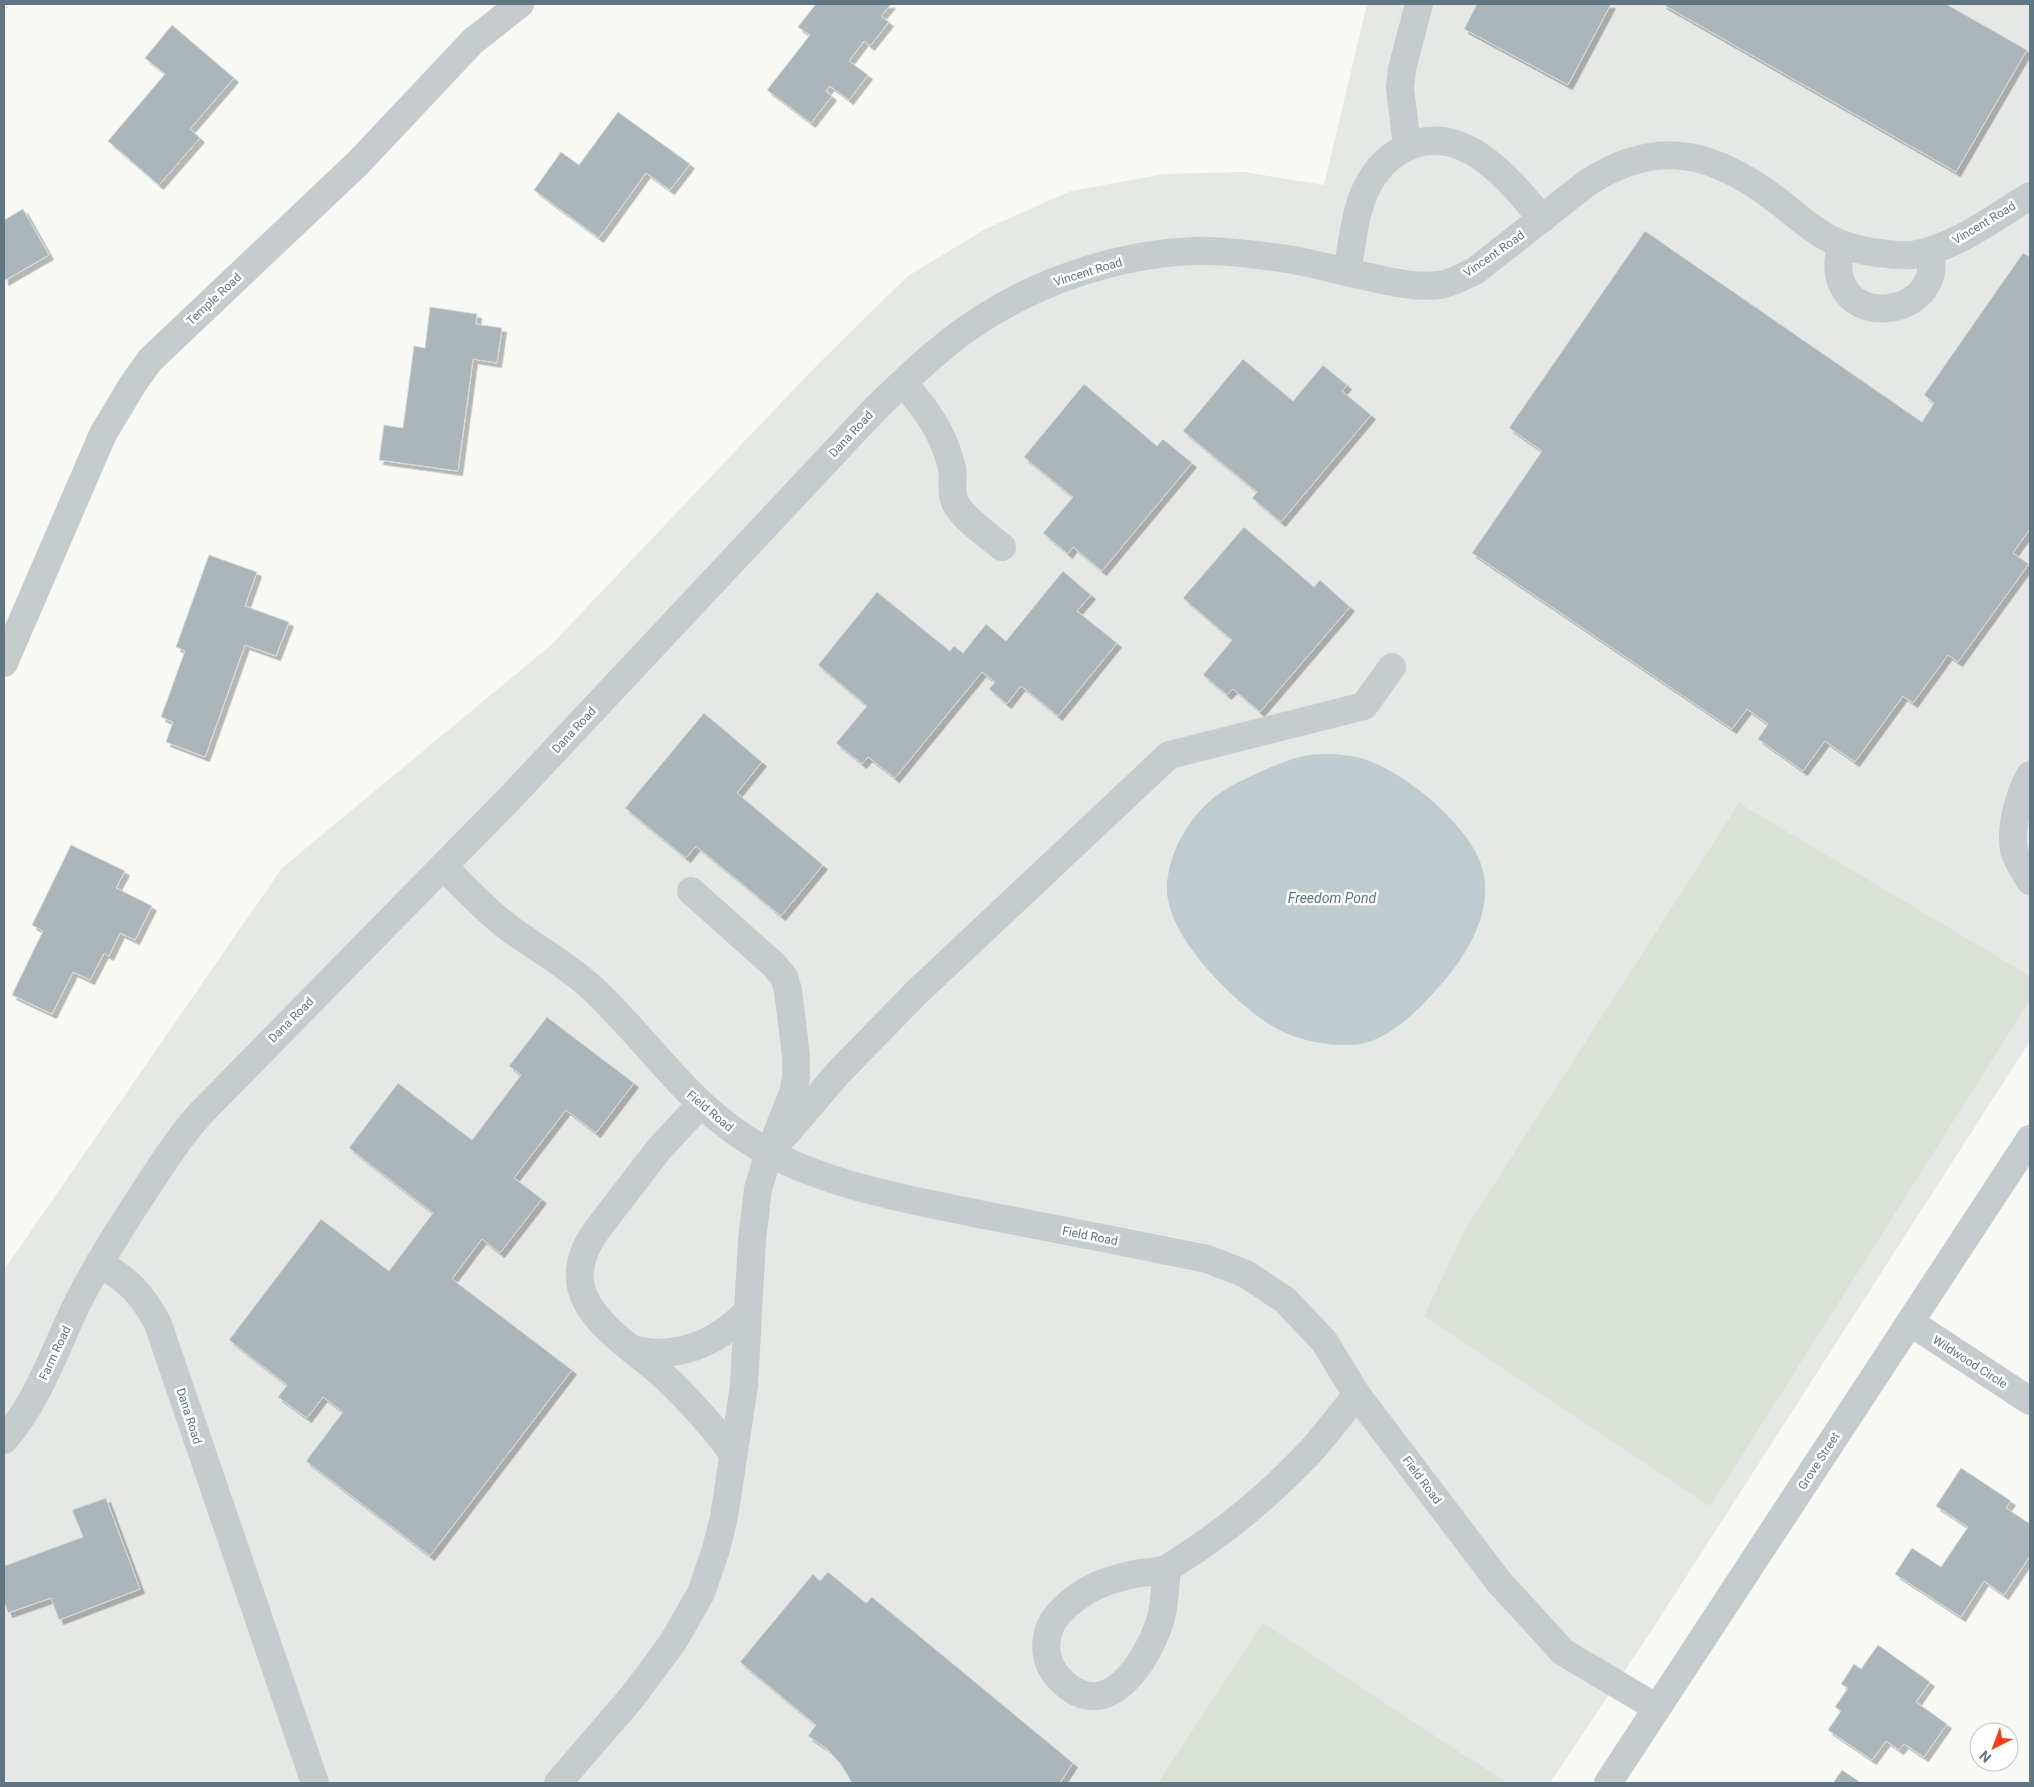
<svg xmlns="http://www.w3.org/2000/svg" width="2034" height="1787" font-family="Roboto,sans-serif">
<defs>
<filter id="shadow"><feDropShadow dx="4.5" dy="4.5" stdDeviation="0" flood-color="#0004"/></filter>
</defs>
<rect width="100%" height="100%" fill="#f8f8f5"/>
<!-- built -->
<polygon fill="#e6e8e6" points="1367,4 2030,4 2030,1041 1657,1622 1550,1783 4,1783 4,1270 282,868 551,645 818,364 908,276 985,229 1071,191 1164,174 1244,172 1324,185"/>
<!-- green -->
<g fill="#dae1d6">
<polygon points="1739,803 2030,976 2030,1000 1710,1506 1424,1316 1466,1228"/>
<polygon points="1263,1623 1507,1783 1158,1783"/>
</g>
<!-- water -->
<path fill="#becbcf" d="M1332,754c8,1 16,1 24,3 28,6 63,31 83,50 18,18 35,36 43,60 15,51 -25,103 -58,136 -19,20 -46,42 -75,42 -25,1 -56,-6 -77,-19 -38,-24 -105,-89 -105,-137 0,-37 25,-78 56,-98 14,-9 31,-16 46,-23 13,-5 27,-11 40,-13 8,-1 16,-1 23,-1z"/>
<!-- building -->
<g fill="#abb6bb" stroke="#dadad7" filter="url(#shadow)">
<polygon points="816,4 891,4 881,16 889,22 870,46 864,41 849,61 868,75 849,100 830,86 826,91 832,96 811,123 767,90 810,35 798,27"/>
<polygon points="1477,4 1611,4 1568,85 1464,29"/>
<polygon points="1662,4 1946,4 2027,50 1956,172"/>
<polygon points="172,25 234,78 190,129 200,138 159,185 108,141 165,74 145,58"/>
<polygon points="618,112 690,164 670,190 646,173 599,238 534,190 561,152 579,165"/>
<polygon points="23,209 49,255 4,281 4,220"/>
<polygon points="1645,231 1922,422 1934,403 1924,395 2023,253 2030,257 2030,529 2013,553 2029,564 1958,662 1948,655 1913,703 1903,696 1855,762 1825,741 1803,771 1758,739 1768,724 1747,709 1732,729 1472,553 1542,451 1509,428"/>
<polygon points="430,307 477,314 476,324 502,328 497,363 473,359 458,471 379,460 384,425 403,428 414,346 425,348"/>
<polygon points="1243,359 1293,401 1323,365 1347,385 1342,391 1371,415 1281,522 1252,498 1257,492 1183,431"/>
<polygon points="1084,384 1157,446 1163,439 1192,463 1102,571 1073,547 1068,554 1043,533 1073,497 1024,457"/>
<polygon points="1244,527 1314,587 1320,580 1350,607 1260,712 1233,689 1227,695 1203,675 1232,640 1183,598"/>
<polygon points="209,555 257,572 245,606 289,622 276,656 245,645 205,757 166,742 173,722 161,717 185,651 176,647"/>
<polygon points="1063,571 1091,595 1077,611 1117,643 1058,716 1021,686 1007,704 989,689 995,682 982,672 895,778 868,757 862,764 836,743 867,706 818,665 877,592 950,651 954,646 963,653 986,624 1006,641"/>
<polygon points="704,713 762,762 737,793 823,865 781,916 696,846 686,858 625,808"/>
<polygon points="71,845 125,871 116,888 152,906 135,940 120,933 109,956 104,953 90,980 73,972 52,1014 12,995 43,931 32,925"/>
<polygon points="547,1017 634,1083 596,1133 566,1110 514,1178 542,1199 500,1253 482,1239 452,1279 572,1370 430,1556 306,1461 343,1412 323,1397 307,1418 278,1397 287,1385 229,1340 321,1219 389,1271 433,1213 349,1148 398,1083 472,1140 521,1075 509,1066"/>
<polygon points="1961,1468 2011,1501 2006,1508 2030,1524 2030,1556 2004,1595 1984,1581 1961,1617 1895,1574 1912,1548 1941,1567 1968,1527 1936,1506"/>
<polygon points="106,1498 140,1589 59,1620 51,1598 8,1613 4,1601 4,1566 83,1537 72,1510"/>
<polygon points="828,1572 866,1603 872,1597 1073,1763 1060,1783 852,1783 840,1763 827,1749 808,1736 816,1725 740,1662 813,1574 820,1581"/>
<polygon points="1878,1645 1930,1682 1916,1702 1947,1724 1924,1757 1904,1744 1899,1750 1886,1741 1872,1760 1828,1730 1841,1711 1835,1707 1848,1688 1841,1684 1854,1664 1861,1669"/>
<polygon points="1842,1770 1861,1783 1833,1783"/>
</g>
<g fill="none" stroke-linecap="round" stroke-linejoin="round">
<!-- minor -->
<g stroke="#c6cbce" stroke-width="28">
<polyline points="1407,146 1400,88 1402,69 1419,4"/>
<path d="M1841,245c-3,14 -5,28 2,41 16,34 72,27 85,-5 5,-9 3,-20 3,-30"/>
<path d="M1347,272c4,-21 6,-44 12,-64 6,-22 19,-44 39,-56 59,-37 110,25 144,67"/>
<path d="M903,383c23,25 41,51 49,85 2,11 -2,23 3,34 6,15 34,34 47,45"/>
<polyline points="4,663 103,434 133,384 150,360 358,163 473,41 520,4"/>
<path d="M2030,775c-11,21 -20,50 -16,75 2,10 11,22 16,31"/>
<path d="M444,867c21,21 41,43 65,61 27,20 57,36 83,60 61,57 98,122 174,163 66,36 146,49 218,64 74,14 149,29 223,44l39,15 39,26 39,41 33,54 142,187 64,70 94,56"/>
<path d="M700,1105l-41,44 -63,82c-49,70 24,105 69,146 25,24 48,49 68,77"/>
<polyline points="785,1135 838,1073 916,993 1169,755 1364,706 1392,667"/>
<path d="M99,1263c30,18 42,29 59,61l157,459"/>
<polyline points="1910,1322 2030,1401"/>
<path d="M630,1348c45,14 87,-5 118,-37"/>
<path d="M4,1440c34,-39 50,-88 72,-134 19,-38 41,-73 64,-108 19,-29 37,-58 60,-84l313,-319 363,-387c34,-32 67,-65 107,-90 61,-39 138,-64 210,-67 28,-1 67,4 95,8 27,5 54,12 81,18 23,5 47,11 71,8 12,-2 24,-9 35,-14l112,-88c63,-41 115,-35 176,7 43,30 58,56 115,63 11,1 23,3 34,2 44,-7 81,-37 118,-59"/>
<path d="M1167,1569c-2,16 -2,33 -6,49 -13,43 -56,112 -103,59 -17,-19 -15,-47 2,-65 23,-24 48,-33 80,-39 9,-1 21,-1 29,-6 51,-31 99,-71 140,-114 17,-19 32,-39 48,-58"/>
<polyline points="558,1783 633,1696 673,1642 701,1593 716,1549 724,1517 744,1386 752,1240 758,1189 769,1153 793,1093 796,1077 796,1056 788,990 784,977 773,964 691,891"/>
<polyline points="1608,1783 2030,1139"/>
</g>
</g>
<g text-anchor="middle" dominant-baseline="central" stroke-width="5" stroke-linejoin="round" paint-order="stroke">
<!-- street labels -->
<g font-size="12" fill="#607683" stroke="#fff">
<text transform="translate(1984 223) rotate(-31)">Vincent Road</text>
<text transform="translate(1494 254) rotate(-35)">Vincent Road</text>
<text transform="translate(1088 272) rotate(-17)">Vincent Road</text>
<text transform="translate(214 299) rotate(-43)">Temple Road</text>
<text transform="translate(851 434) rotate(-47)">Dana Road</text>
<text transform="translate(574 730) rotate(-47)">Dana Road</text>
<text transform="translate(291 1020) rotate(-45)">Dana Road</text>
<text transform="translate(710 1111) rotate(40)">Field Road</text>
<text transform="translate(1090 1236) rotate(11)">Field Road</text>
<text transform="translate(55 1353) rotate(-65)">Farm Road</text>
<text transform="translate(1970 1362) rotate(33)">Wildwood Circle</text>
<text transform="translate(189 1416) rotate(72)">Dana Road</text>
<text transform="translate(1819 1461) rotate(-57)">Grove Street</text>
<text transform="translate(1422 1480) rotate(53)">Field Road</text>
</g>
<!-- water labels -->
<g font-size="14" font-style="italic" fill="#5b767e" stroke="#fff">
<text x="1332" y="898">Freedom Pond</text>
</g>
</g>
<!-- border -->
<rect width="2034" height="1787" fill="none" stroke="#607683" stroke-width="10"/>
<!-- north arrow -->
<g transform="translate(1994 1747) rotate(222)"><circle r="24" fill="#ffffff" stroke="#bfc8cd"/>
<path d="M0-4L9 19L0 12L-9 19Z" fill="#f53e19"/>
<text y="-8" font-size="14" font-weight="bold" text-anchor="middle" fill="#607683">N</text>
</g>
</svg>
